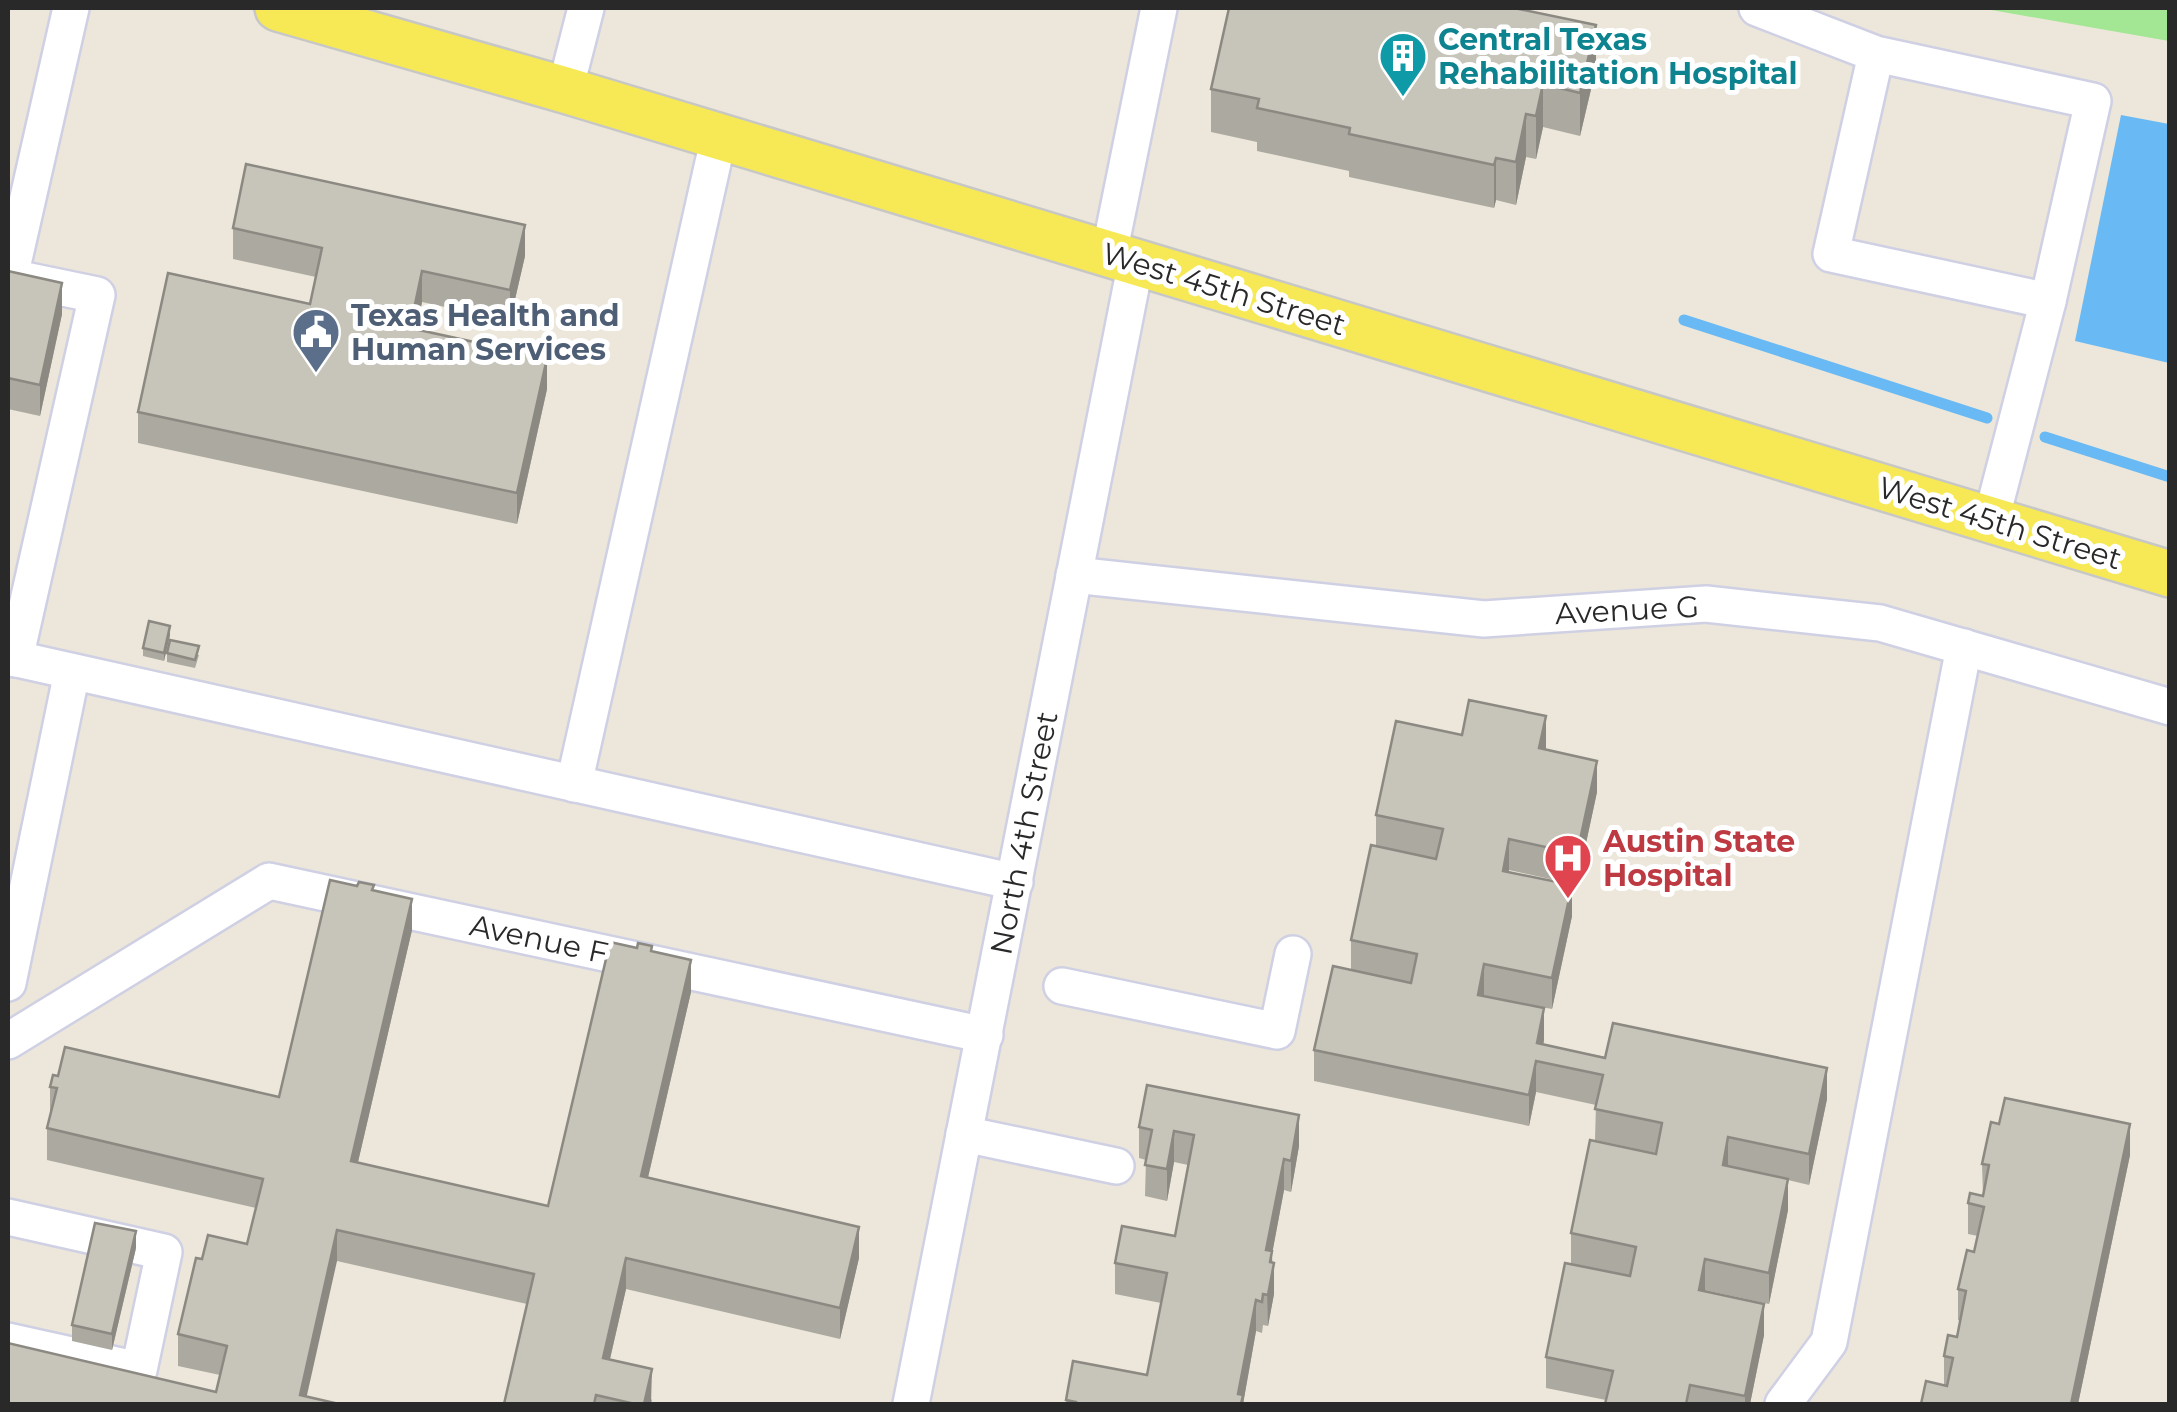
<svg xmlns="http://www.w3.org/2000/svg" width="2177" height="1412" font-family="Montserrat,sans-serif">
<rect width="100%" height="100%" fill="#ece7da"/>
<!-- green -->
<polygon fill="#a3e694" points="1980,8 2169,8 2169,41"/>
<!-- water -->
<polygon fill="#68b9f4" points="2121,115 2169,124 2169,363 2075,341"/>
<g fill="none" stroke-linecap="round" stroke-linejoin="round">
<!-- stream -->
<g stroke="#68b9f4" stroke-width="11">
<polyline points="1684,320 1987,418"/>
<polyline points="2045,437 2170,477"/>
</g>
<!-- minor casing -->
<g stroke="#cfd0e3" stroke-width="40">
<g id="minor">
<polyline points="1757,8 1876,54 2093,101 2048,301 1831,254 1876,54"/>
<polyline points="565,90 586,8"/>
<polyline points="1109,254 1159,8"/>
<polyline points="1991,520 2048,301"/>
<polyline points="1074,575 1484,619 1706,604 1880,623 2170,707"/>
<polyline points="8,657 1015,882"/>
<polyline points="15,659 97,295 10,277 71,8"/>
<polyline points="574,784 719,136"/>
<polyline points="8,983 72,672"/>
<polyline points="1062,986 1277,1031 1293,954"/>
<polyline points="8,1041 269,881 985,1035"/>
<polyline points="964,1134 1116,1166"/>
<polyline points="8,1217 164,1252 139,1370 8,1341"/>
<polyline points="911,1404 1136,262"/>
<polyline points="1783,1404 1829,1342 1964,647"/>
</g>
</g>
<!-- major casing -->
<g stroke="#c7c7c7" stroke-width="50">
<polyline id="major" points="278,8 565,90 2170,574"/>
</g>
<!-- minor -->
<use href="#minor" stroke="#fff" stroke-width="35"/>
<!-- major -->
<use href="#major" stroke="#f6e955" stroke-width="45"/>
</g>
<!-- wall -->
<g fill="#aba9a0">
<polygon points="1596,68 1580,136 1543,127 1536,159 1526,157 1516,205 1496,200 1494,208 1349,177 1349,171 1257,151 1257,142 1211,132 1211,89"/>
<polygon points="233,228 525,256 510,321 422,302 416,329 547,389 517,524 138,443 138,412 310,304 316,277 233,259"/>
<polygon points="8,271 62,314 40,416 8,409"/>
<polygon points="170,635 164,661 143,656 143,648"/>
<polygon points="167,653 199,655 195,668 167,662"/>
<polygon points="1462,735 1597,792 1577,885 1509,870 1509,872 1572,916 1552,1009 1484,996 1544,1040 1543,1045 1827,1099 1809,1185 1788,1180 1788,1210 1769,1304 1705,1290 1764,1335 1750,1404 1605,1404 1606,1400 1546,1388 1546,1357 1571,1264 1571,1233 1656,1153 1595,1140 1596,1105 1536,1092 1529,1126 1314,1081 1314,1050 1351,970 1351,940 1376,846 1376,815"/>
<polygon points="374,890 412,930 358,1162 548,1206 652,951 691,992 648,1178 859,1258 840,1339 626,1289 610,1359 652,1400 651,1404 504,1404 527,1304 337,1261 216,1392 220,1375 178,1366 178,1334 202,1259 247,1244 256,1208 47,1160 47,1128 50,1116 50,1087 279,1097"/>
<polygon points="1139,1127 1299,1146 1291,1192 1284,1190 1272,1254 1274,1294 1268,1326 1263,1325 1262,1333 1256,1331 1243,1404 1066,1404 1066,1400 1147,1375 1161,1303 1115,1294 1115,1263 1175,1236 1188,1165 1174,1162 1167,1201 1145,1196 1146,1160 1139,1158"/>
<polygon points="2130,1155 2078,1404 1921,1404 1944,1385 1944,1356 1957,1337 1960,1321 1958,1320 1958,1289 1974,1252 1978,1236 1968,1234 1968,1203 1983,1196 1982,1164"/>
<polygon points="136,1248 112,1350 72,1341 72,1325"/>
</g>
<!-- shaded-wall -->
<g fill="#8b8982">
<polygon points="1596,25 1596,68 1580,136 1580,93"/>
<polygon points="1543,84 1543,127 1536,159 1536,116"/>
<polygon points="1526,114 1526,157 1516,205 1516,162"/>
<polygon points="1496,158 1496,200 1494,208 1494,165"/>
<polygon points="525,225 525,256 510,321 510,290"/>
<polygon points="422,271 422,302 410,359 410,328"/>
<polygon points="62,283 62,314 40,416 40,385"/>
<polygon points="547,358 547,389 517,524 517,493"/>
<polygon points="170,626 170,635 164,661 164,653"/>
<polygon points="1546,716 1546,748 1539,779 1539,748"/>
<polygon points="1597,761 1597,792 1577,885 1577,854"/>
<polygon points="1509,839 1509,870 1503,902 1503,871"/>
<polygon points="1572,885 1572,916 1552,1009 1552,978"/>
<polygon points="412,899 412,930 351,1192 351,1161"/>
<polygon points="691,960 691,992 641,1207 641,1176"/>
<polygon points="1484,964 1484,995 1478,1026 1478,995"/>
<polygon points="1544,1008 1544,1040 1540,1062 1537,1043"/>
<polygon points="1536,1061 1536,1092 1529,1126 1529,1095"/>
<polygon points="1827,1068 1827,1099 1809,1185 1809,1154"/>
<polygon points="1299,1115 1299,1146 1291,1192 1291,1161"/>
<polygon points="2130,1124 2130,1155 2078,1404 2071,1404"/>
<polygon points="1174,1131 1174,1162 1167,1201 1167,1169"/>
<polygon points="1728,1137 1728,1168 1723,1165"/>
<polygon points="1284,1159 1284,1190 1272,1254 1272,1276 1274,1263 1274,1294 1268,1326 1266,1250"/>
<polygon points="1788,1179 1788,1210 1769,1304 1769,1273"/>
<polygon points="859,1227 859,1258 840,1339 840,1308"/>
<polygon points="337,1230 337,1261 305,1404 300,1395"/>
<polygon points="136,1231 136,1248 112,1350 112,1334"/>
<polygon points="626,1258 626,1289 603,1389 603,1358"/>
<polygon points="1705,1259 1705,1290 1699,1321 1699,1290"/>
<polygon points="1256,1300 1256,1331 1243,1404 1238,1404 1238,1394"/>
<polygon points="1764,1304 1764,1335 1750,1404 1745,1404 1745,1396"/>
<polygon points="652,1369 651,1404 644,1404"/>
</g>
<!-- building -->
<g fill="#c7c4ba" stroke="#8b8982" stroke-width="2.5">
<polygon points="1229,8 1514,8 1596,25 1580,93 1543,84 1536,116 1526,114 1516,162 1496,158 1494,165 1349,134 1350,128 1257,108 1259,99 1211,89"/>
<polygon points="246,164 525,225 510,290 422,271 410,328 547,358 517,493 138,412 168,273 310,304 322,248 233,228"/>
<polygon points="8,271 62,283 40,385 8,378"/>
<polygon points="149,621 170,626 164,653 143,648"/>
<polygon points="170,640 199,646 195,660 167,653"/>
<polygon points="1469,700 1546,716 1539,748 1597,761 1577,854 1509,839 1503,871 1572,885 1552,978 1484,964 1478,995 1544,1008 1537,1043 1605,1058 1613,1023 1827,1068 1809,1154 1728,1137 1723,1165 1788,1179 1769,1273 1705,1259 1699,1290 1764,1304 1745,1396 1690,1385 1686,1404 1605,1404 1613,1371 1546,1357 1565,1263 1630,1276 1636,1247 1571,1233 1590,1140 1656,1154 1662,1123 1595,1109 1603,1075 1536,1061 1529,1095 1314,1050 1333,966 1411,983 1417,954 1351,940 1371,845 1436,859 1443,829 1376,815 1396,721 1462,735"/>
<polygon points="330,880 357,886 359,882 374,885 372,890 412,899 351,1161 548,1206 610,942 637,948 638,943 652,946 651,951 691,960 641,1176 859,1227 840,1308 626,1258 603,1358 652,1369 644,1404 635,1404 596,1395 594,1404 504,1404 534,1274 337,1230 300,1395 339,1404 8,1404 8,1343 216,1392 227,1346 178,1334 196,1258 202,1259 208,1235 247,1244 263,1179 47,1128 57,1088 50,1087 53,1075 58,1076 65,1047 279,1097"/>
<polygon points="1147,1085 1299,1115 1291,1161 1284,1159 1266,1250 1272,1251 1270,1262 1274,1263 1268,1295 1263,1294 1262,1302 1256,1300 1238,1394 1243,1395 1241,1404 1076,1404 1076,1402 1066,1400 1073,1361 1147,1375 1167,1273 1115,1263 1122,1226 1175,1236 1194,1135 1174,1131 1167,1169 1145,1165 1152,1130 1139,1127"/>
<polygon points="2005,1098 2130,1124 2071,1404 1921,1404 1926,1381 1947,1386 1953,1358 1944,1356 1948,1335 1957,1337 1966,1291 1958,1289 1967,1250 1974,1252 1984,1207 1968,1203 1970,1193 1983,1196 1989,1165 1982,1164 1991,1122 1999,1124"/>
<polygon points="95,1223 136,1231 112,1334 72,1325"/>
</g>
<!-- icons -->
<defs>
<g id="building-pin" transform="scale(2.5)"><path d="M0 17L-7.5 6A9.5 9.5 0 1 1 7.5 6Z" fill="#0f9aa8" stroke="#fff"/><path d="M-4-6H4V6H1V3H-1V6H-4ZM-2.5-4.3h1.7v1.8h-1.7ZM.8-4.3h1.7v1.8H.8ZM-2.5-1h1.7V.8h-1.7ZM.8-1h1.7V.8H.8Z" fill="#fff"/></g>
<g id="civic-pin" transform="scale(2.5)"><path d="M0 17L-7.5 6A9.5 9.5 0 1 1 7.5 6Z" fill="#5c6f8a" stroke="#fff"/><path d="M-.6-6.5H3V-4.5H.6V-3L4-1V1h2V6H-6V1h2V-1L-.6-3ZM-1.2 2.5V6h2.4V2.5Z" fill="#fff"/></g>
<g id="hospital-pin" transform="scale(2.5)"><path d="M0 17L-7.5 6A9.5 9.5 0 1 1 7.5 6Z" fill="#e0444e" stroke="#fff"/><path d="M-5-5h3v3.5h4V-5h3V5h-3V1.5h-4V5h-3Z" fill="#fff"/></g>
</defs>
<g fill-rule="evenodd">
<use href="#building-pin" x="1403" y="56"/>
<use href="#civic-pin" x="316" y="332"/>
<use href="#hospital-pin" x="1568" y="858"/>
</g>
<g text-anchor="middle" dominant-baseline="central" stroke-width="10" stroke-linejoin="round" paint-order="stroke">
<!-- culture labels -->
<g font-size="30" font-weight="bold" fill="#0d838f" stroke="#fff" text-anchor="start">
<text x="1438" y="39">Central Texas<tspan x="1438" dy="34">Rehabilitation Hospital</tspan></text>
</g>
<!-- street labels -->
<g font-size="30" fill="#292929" stroke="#fff">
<text transform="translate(1224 289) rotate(17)">West 45th Street</text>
<text transform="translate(2000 523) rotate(17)">West 45th Street</text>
<text transform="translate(1627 610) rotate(-3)">Avenue G</text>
<text transform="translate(1024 833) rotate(-79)">North 4th Street</text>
<text transform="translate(539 939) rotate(12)">Avenue F</text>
</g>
<!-- service labels -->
<g font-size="30" font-weight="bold" fill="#4e5e75" stroke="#fff" text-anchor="start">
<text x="351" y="315">Texas Health and<tspan x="351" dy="34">Human Services</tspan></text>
</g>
<!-- health labels -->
<g font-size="30" font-weight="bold" fill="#be3a42" stroke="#fff" text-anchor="start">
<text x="1603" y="841">Austin State<tspan x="1603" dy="34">Hospital</tspan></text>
</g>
</g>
<!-- border -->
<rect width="2177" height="1412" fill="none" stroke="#292929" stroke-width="20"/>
</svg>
